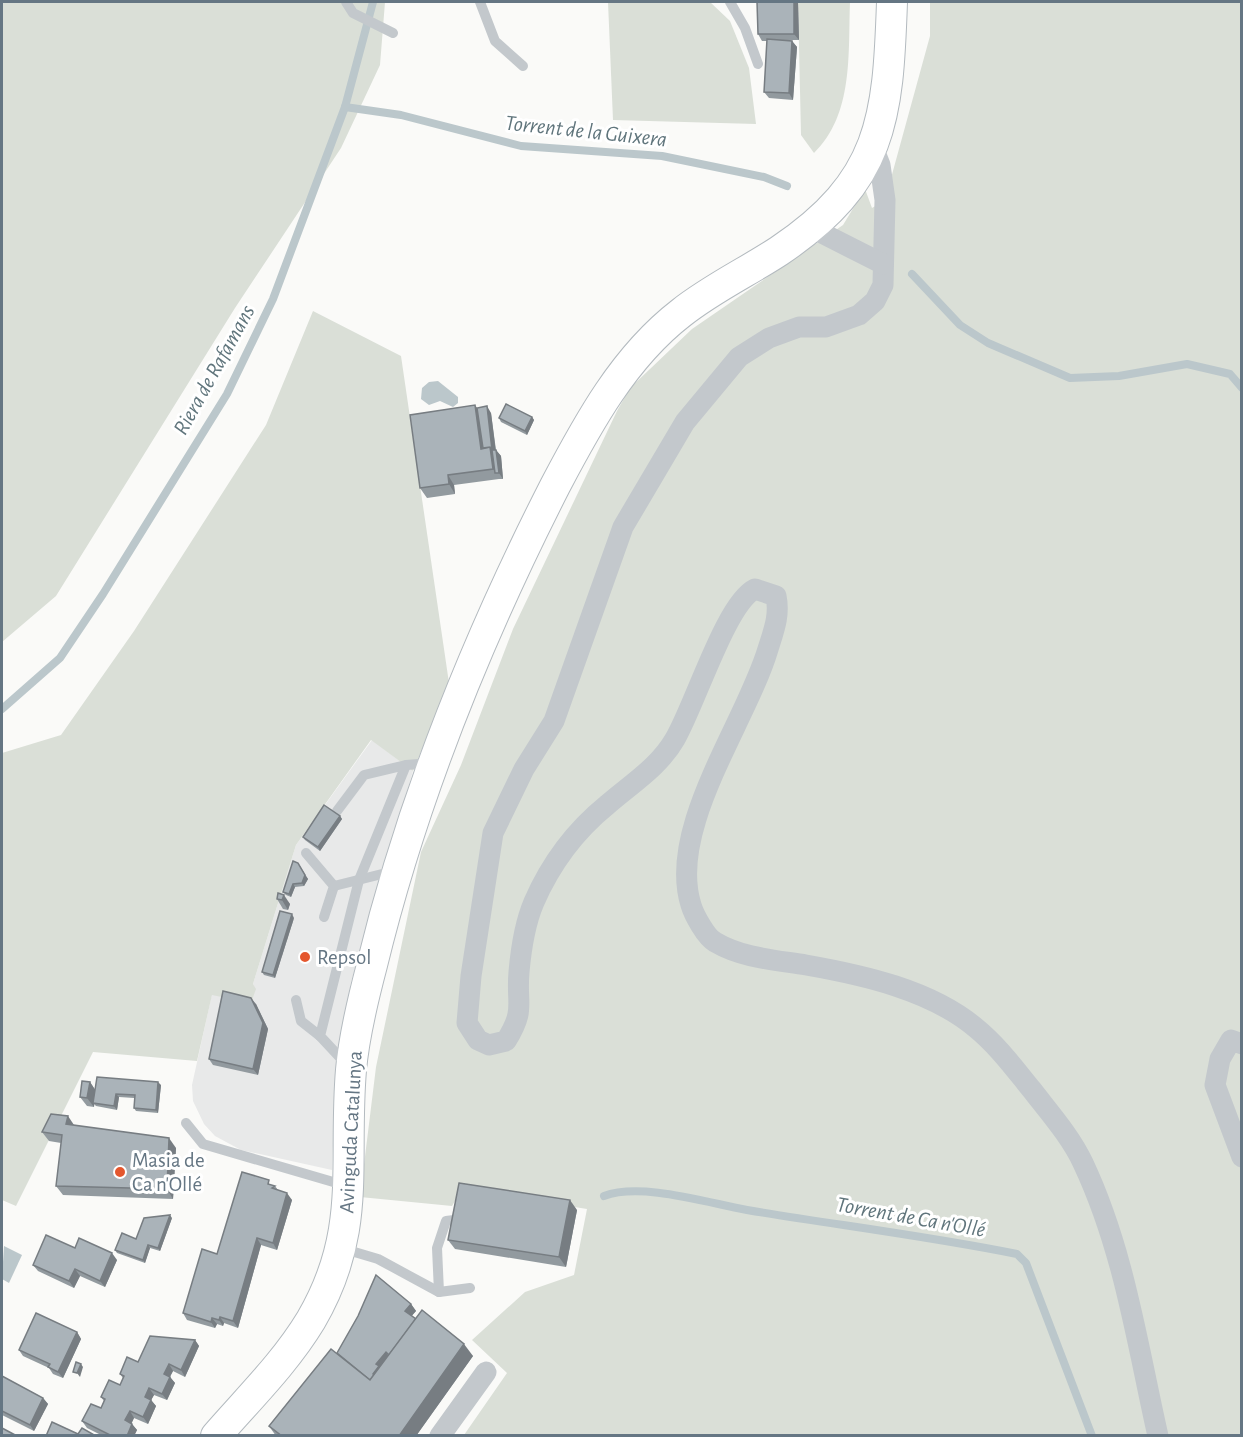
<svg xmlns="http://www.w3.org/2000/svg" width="1243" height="1437" font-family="'Alegreya Sans',sans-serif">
<rect width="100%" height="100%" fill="#fafaf8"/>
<!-- built -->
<polygon fill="#e8e9e9" points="372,740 413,771 351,982 336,1068 332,1170 241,1150 215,1136 204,1124 193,1101 192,1085 212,994 255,989 253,984 296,845"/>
<!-- green -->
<g fill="#dadfd7">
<polygon points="2,2 385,2 380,65 341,148 235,308 56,596 2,642"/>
<polygon points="608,2 710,2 730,21 749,68 756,124 613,120"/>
<path d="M798,2h52c-2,51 4,112 -36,151l-13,-18z"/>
<polygon points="930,2 1241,2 1241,1435 464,1435 507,1373 472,1340 525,1292 574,1275 587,1209 462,1189 452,1206 360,1197 376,1067 421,852 461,765 513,629 617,411 630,388 692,329 843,225 865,189 872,208 885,200 930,36"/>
<polygon points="313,311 401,356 449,683 413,771 371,740 296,845 253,984 256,989 251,1003 212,995 197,1061 93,1052 16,1206 2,1200 2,753 61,735 134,631 266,425"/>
</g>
<!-- water -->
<g fill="#bbc7cb">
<polygon points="438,381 458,397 458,403 453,407 440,401 429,405 421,399 422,388 429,382"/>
<polygon points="4,1246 22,1255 9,1283 2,1279"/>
</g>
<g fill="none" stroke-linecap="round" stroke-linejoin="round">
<!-- stream -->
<g stroke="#bbc7cb" stroke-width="8">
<polyline points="345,107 401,115 521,146 662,156 764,177 787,186"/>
<polyline points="912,274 960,325 988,343 1070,378 1119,376 1187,364 1230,374 1242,388"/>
<polyline points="2,709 60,658 103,594 227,394 273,299 345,107 373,2"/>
<path d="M604,1196c37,-14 104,7 143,14 90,15 181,26 270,44l9,9 66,173"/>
</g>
<!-- secondary casing -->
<g stroke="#b3babf" stroke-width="32">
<path id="secondary" d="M216,1436c33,-38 69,-73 95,-116 52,-89 32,-155 40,-250 3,-35 12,-71 21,-105 40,-165 106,-328 183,-479 33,-63 69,-129 126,-173 30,-24 66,-41 98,-62 104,-70 109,-132 113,-249"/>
</g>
<!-- lane -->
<g stroke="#c3c8cc" stroke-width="10">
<polyline points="346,2 353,13 393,33"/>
<polyline points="480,2 495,41 523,66"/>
<polyline points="730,2 745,28 758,64"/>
<polyline points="337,811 364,775 406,765 431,763"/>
<polyline points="306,853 334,886 324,917"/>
<polyline points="334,886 394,871"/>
<polyline points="296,1000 301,1021 320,1036"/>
<polyline points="347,1065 320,1036 359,880 406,765"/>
<polyline points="186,1123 203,1144 347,1186"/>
<polyline points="341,1248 378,1259 439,1292 470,1288"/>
<polyline points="439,1292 437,1248 446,1221 454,1220"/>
</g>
<!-- street -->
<g stroke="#c3c8cc" stroke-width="21">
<path d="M873,147l7,18 5,35 -2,85 -8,16 -16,14 -33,12h-27l-30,11 -30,19 -54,65 -62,105 -69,194 -30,48 -31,64 -22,143 -4,47 11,17 11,5 17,-4c20,-32 10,-36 13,-69 2,-23 6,-49 15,-70 17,-39 41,-71 73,-97 24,-21 52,-38 68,-66 20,-34 51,-136 80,-150l21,7c4,19 -2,34 -8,53 -22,74 -101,179 -77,256 3,10 15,32 24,37 27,16 60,18 91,23 57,10 125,25 170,63 22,18 38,40 56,62 17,22 39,47 51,73 41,87 54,180 75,273"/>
<polyline points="812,228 883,264"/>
<polyline points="1242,1044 1231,1040 1220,1059 1215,1085 1242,1157"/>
<polyline points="440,1436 486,1372"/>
</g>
<!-- secondary -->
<use href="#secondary" stroke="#fff" stroke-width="30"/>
</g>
<!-- wall -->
<g fill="#929a9f">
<polygon points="757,2 798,2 799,40 783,40 792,41 797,47 793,100 769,98 764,92 767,41 762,41 758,34"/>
<polygon points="477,408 491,413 496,450 501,456 503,479 499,479 454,485 455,494 427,498 420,488"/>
<polygon points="532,417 534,420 527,435 501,422 499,418"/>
<polygon points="340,816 342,819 320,851 305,840 303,837"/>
<polygon points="293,861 308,879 304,886 295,887 291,897 286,895 283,892"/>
<polygon points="278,893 290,904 288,910 283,909 277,899"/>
<polygon points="294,918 275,978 264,975 262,972"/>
<polygon points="256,1004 268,1029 258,1075 213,1065 209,1059"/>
<polygon points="90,1082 95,1090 161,1085 158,1113 136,1111 134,1108 134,1098 119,1097 117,1110 96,1106 94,1104 94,1107 87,1106 80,1097"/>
<polygon points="74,1125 176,1148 173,1199 63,1195 56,1186 61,1143 49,1141 42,1132"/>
<polygon points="273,1186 275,1186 278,1190 292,1200 277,1250 261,1245 238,1328 224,1323 223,1326 217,1324 215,1328 187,1320 183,1313 217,1254"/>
<polygon points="577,1210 566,1267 455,1249 448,1240"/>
<polygon points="172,1218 160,1251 150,1248 145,1263 117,1253 115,1250 136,1239"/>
<polygon points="75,1248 117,1260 105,1287 80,1276 74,1288 38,1271 33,1265"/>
<polygon points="411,1304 416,1311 411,1316 473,1356 416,1436 276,1436 269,1426 337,1353"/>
<polygon points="77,1332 81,1339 63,1378 53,1374 49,1368 23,1356 19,1350"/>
<polygon points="195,1340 199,1346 185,1377 173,1371 170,1377 175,1383 167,1400 154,1395 151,1400 156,1406 148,1424 134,1418 131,1423 137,1430 134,1436 103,1436 87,1428 82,1421 101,1408 104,1401 101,1397 120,1385 123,1378 120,1374 138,1362"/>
<polygon points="2,1376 43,1398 48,1404 34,1431 2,1415"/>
</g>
<!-- shaded-wall -->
<g fill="#777d82">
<polygon points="794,2 798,2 799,40 794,34"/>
<polygon points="792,41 797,47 793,100 789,93"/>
<polygon points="475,405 482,415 487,451 481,449"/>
<polygon points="487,406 491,413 497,461 496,450 501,456 503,479 499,473 496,473 493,469 490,447"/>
<polygon points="532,417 534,420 527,435 525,431"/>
<polygon points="448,475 454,485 455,494 449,484"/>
<polygon points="340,816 342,819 320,851 318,847"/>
<polygon points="298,863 308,879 304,886 302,883"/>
<polygon points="293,884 295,887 291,897 289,894"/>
<polygon points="284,895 290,904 288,910 282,900"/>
<polygon points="292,914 294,918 275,978 273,975"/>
<polygon points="251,998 256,1004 268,1029 258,1075 253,1069"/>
<polygon points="90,1082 96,1091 94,1107 87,1098"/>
<polygon points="158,1082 161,1085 158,1113 156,1110"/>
<polygon points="116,1094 119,1097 117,1110 114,1106"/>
<polygon points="68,1116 74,1125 66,1124"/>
<polygon points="169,1138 176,1148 173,1199 167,1189"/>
<polygon points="287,1193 292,1200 277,1250 273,1243"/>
<polygon points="570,1200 577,1210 566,1267 559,1257"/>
<polygon points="170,1215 172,1218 160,1251 158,1248"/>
<polygon points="257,1238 261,1245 238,1328 233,1321"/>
<polygon points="148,1245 150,1248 145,1263 143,1260"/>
<polygon points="112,1253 117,1260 105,1287 100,1281"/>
<polygon points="75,1269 80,1276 74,1288 69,1281"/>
<polygon points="411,1304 416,1311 410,1318 405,1311"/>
<polygon points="220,1317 224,1323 223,1326 219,1320"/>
<polygon points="212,1318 217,1324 215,1328 211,1322"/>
<polygon points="77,1332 81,1339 63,1378 58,1372"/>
<polygon points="195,1340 199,1346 185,1377 181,1370"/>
<polygon points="464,1344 473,1356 416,1436 399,1436"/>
<polygon points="386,1352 390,1359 377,1380 373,1374 376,1364"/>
<polygon points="81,1364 83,1367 80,1377 77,1373"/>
<polygon points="169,1364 173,1371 168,1380 164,1374"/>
<polygon points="170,1377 175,1383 167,1400 162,1394"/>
<polygon points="149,1388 154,1395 149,1404 145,1397"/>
<polygon points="43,1398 48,1404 34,1431 30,1425"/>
<polygon points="151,1400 156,1406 148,1424 143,1417"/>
<polygon points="130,1411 134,1418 130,1427 125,1420"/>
<polygon points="132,1424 137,1430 134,1436 127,1436"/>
</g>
<!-- building -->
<g fill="#aab3b9" stroke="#777d82" stroke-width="1.5">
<polygon points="757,2 794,2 794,34 758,34"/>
<polygon points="767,39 792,41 789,93 764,92"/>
<polygon points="506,404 532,417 525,431 499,418"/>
<polygon points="475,405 481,449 490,447 493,469 448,475 449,484 420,488 410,415"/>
<polygon points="487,406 492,450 490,447 483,448 477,408"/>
<polygon points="492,450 496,450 499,473 495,473"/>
<polygon points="324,805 340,816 318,847 303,837"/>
<polygon points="293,861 298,863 305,875 302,883 293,884 289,894 283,892"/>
<polygon points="278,893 284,895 282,900 277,899"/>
<polygon points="280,911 292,914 273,975 262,972"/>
<polygon points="223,991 251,998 263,1023 253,1069 209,1059"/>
<polygon points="97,1077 158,1082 156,1110 134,1108 135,1095 116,1094 114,1106 93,1103"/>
<polygon points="82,1081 90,1082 87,1098 80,1097"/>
<polygon points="51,1114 68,1116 66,1124 169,1138 167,1189 56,1186 62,1135 42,1132"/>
<polygon points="242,1172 269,1180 268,1184 275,1186 272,1188 287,1193 273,1243 257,1238 233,1321 220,1317 219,1320 212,1318 211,1322 183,1313 202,1249 217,1254"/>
<polygon points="459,1183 570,1200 559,1257 448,1240"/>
<polygon points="170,1215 158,1248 148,1245 143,1260 115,1250 122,1233 136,1239 144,1218"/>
<polygon points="46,1235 75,1248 79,1238 112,1253 100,1281 75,1269 69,1281 33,1265"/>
<polygon points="376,1275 411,1304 405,1311 416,1319 389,1355 386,1352 376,1364 379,1366 373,1374 374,1375 370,1380 337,1353 358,1316"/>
<polygon points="422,1310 464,1344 399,1436 282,1436 269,1426 331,1349 370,1380"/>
<polygon points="36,1313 77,1332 58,1372 48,1367 50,1364 19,1350"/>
<polygon points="150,1336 195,1340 181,1370 169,1364 164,1374 170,1377 162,1394 149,1388 145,1397 151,1400 143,1417 130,1411 125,1420 132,1424 127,1436 112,1436 82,1421 91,1404 101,1408 105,1399 101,1397 109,1380 120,1385 124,1376 120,1374 127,1357 138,1362"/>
<polygon points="76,1362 81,1364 77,1373 73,1372"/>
<polygon points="2,1376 43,1398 30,1425 2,1411"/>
<polygon points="52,1422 78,1434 82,1428 96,1436 46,1436"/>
<polygon points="2,1428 17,1436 2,1436"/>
</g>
<!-- markers -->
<g fill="#e4572e" stroke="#fff" stroke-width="2">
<circle cx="305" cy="957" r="6"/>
<circle cx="120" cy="1172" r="6"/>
</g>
<g text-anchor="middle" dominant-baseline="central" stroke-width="6" stroke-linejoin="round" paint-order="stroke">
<!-- poi labels -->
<g font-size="21" fill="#657683" stroke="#fff" text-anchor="start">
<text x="317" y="957">Repsol</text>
<text x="132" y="1160">Masia de<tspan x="132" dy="24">Ca n'Ollé</tspan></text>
</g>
<!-- street labels -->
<g font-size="21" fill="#657683" stroke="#fff">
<text transform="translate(351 1132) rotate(-87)">Avinguda Catalunya</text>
</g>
<!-- water labels -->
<g font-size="22" font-style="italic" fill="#60757c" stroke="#fff">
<text transform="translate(586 131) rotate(6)">Torrent de la Guixera</text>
<text transform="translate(214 370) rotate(-61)">Riera de Rafamans</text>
<text transform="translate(911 1217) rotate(10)">Torrent de Ca n'Ollé</text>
</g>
</g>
<!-- border -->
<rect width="1243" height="1437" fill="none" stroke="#657683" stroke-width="6"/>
</svg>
